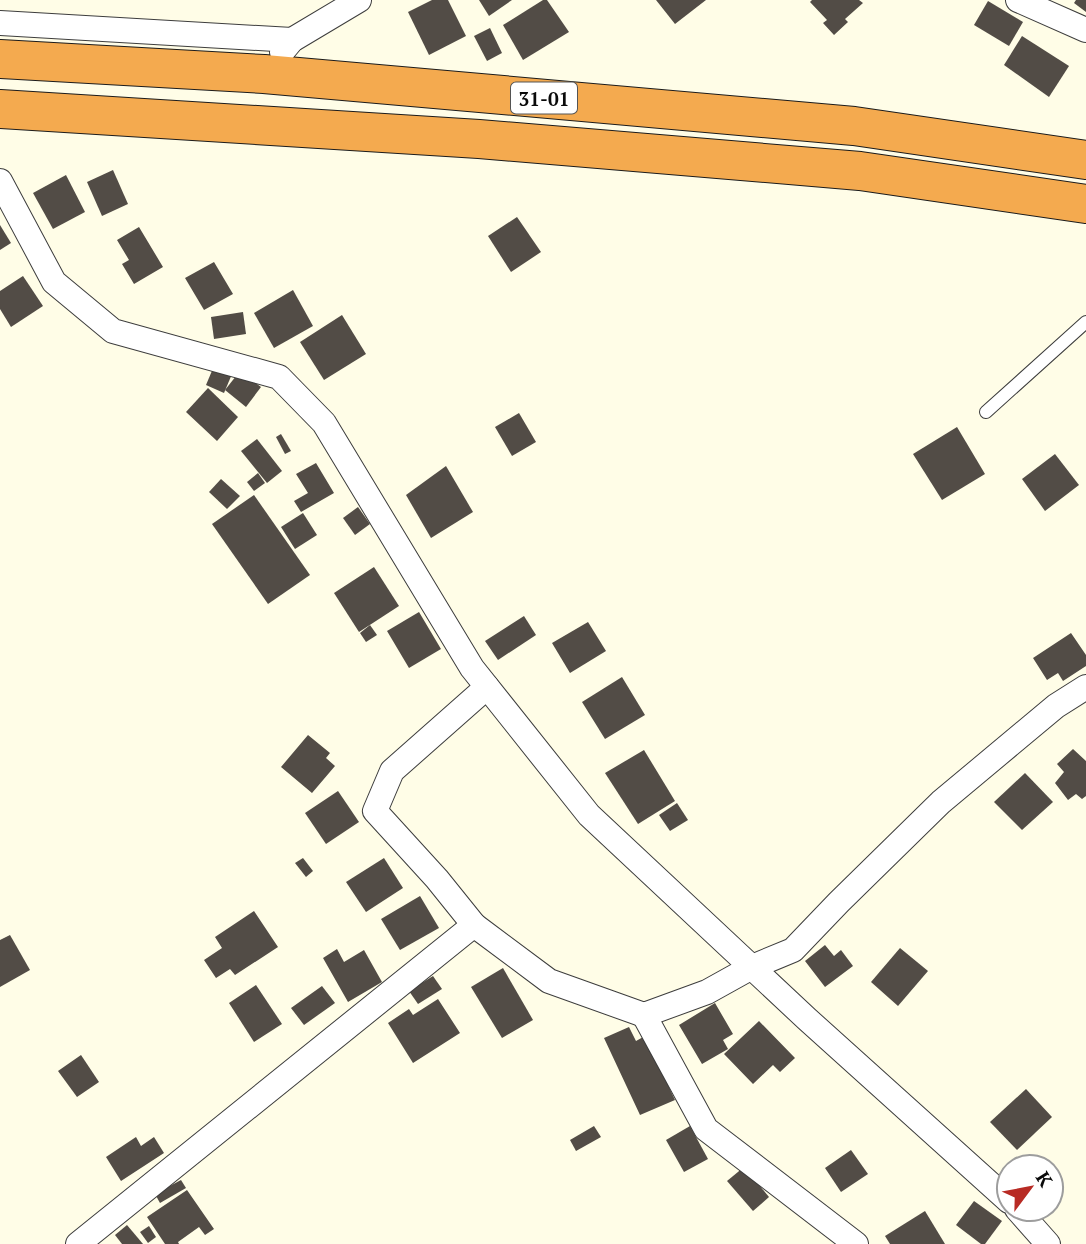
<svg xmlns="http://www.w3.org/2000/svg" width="1086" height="1244" font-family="'PT Serif',serif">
<rect width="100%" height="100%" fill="#fffde7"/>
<!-- building -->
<g fill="#524c46">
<polygon points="432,0 448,0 466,36 429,55 408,12"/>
<polygon points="479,0 512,0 489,16"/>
<polygon points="543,0 547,0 569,32 523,60 503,25"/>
<polygon points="656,0 706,0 675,24"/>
<polygon points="812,0 859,0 863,3 845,19 848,22 834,35 823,23 827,20 810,2"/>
<polygon points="1076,0 1086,0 1086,12 1074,3"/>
<polygon points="988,1 1023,22 1009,46 974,25"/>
<polygon points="490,28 502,53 487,61 474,36"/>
<polygon points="1022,36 1069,66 1049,97 1004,65"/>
<polygon points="113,170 128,204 102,216 87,182"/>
<polygon points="66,175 85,212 53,229 33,193"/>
<polygon points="517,217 541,252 511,272 488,236"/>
<polygon points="0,225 11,243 0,250"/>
<polygon points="139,227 163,267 134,284 122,264 129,260 117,240"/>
<polygon points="214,262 233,294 204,310 185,278"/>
<polygon points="23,276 43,306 11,327 0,309 0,291"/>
<polygon points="293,290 313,326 274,348 254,313"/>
<polygon points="243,312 246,334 214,339 211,317"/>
<polygon points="342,315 366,354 324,380 300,342"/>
<polygon points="214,366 232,374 224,393 206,385"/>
<polygon points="240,371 261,387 246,407 225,390"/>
<polygon points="208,388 238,417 217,441 186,412"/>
<polygon points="519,413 536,442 512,456 495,427"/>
<polygon points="957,427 985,474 942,500 913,454"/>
<polygon points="281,434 291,451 285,454 276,437"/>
<polygon points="257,439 282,471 267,483 241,451"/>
<polygon points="1055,454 1079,485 1045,511 1022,479"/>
<polygon points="316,463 334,493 301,512 294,501 308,493 296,474"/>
<polygon points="446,466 473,512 431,538 406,495"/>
<polygon points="258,473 265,483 254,491 247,482"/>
<polygon points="221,479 240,496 227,509 209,492"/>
<polygon points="254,495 310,575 268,604 212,524"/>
<polygon points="358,507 370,524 355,535 343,518"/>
<polygon points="303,513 317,535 295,549 281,527"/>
<polygon points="374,567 399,606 359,632 334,593"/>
<polygon points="419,612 441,649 409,668 387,631"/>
<polygon points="524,616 536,635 498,660 485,641"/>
<polygon points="588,622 606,651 570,673 552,643"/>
<polygon points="370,625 377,635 366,642 360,633"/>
<polygon points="1071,633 1086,655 1086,666 1063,681 1058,673 1047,680 1033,658"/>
<polygon points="622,677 645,715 605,739 582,702"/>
<polygon points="308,735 330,753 326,758 335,766 312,793 281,767"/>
<polygon points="1073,749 1086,761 1086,796 1082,799 1076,794 1068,800 1055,783 1064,772 1057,764"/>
<polygon points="644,750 675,801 638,824 605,773"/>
<polygon points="1025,773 1053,802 1022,830 994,802"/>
<polygon points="338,791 359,822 326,844 305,813"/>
<polygon points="677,803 688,820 670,831 659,815"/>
<polygon points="303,858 313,871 306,877 295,863"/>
<polygon points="384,858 403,888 366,912 346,882"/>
<polygon points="420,896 439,928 400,950 381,919"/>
<polygon points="254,911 278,947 235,975 230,969 216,978 204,960 222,948 215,937"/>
<polygon points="10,935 30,970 0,987 0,940"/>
<polygon points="825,945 834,956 841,950 853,966 825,987 805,961"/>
<polygon points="900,948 928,971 898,1006 871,982"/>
<polygon points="337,949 344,962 364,950 382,982 348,1002 323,958"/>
<polygon points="503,968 533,1020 502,1038 471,987"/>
<polygon points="433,976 442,989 418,1004 409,991"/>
<polygon points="256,985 282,1024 254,1042 229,1003"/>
<polygon points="322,986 335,1003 304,1025 291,1008"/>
<polygon points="438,999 460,1033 413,1063 388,1023 409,1009 413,1015"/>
<polygon points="715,1003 733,1034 723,1040 728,1049 702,1064 679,1025"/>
<polygon points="759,1021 795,1058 780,1072 773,1065 753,1084 724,1054"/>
<polygon points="629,1027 636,1041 645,1036 675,1100 640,1115 604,1038"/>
<polygon points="81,1055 99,1082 77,1097 58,1071"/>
<polygon points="1026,1089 1052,1117 1017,1150 990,1122"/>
<polygon points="594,1126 601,1137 576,1151 570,1140"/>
<polygon points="690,1126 708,1159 684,1172 666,1140"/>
<polygon points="136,1137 141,1146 154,1137 164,1153 121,1181 106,1157"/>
<polygon points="851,1150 868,1174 841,1192 825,1168"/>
<polygon points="744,1167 769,1197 753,1211 727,1181"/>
<polygon points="181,1180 186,1188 160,1203 155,1194"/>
<polygon points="187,1190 214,1229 205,1235 199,1227 178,1242 179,1244 165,1244 147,1217"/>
<polygon points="974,1201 1002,1221 985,1244 981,1244 956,1225"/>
<polygon points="925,1211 945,1244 890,1244 885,1236"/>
<polygon points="127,1225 143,1244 122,1244 115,1235"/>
<polygon points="149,1226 156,1237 148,1243 140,1232"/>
</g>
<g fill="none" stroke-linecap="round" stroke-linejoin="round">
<!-- lane casing -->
<g stroke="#3d3d3d" stroke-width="14">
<polyline id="lane" points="986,412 1086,322"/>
</g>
<!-- street casing -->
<g stroke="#3d3d3d" stroke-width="26">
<g id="street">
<polyline points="1018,0 1086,30"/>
<polyline points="0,23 292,40"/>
<polyline points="282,52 292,40 359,0"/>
<polyline points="0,181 54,282 113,331 279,377 324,423 472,668 589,815 807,1019 1009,1201"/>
<polyline points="474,925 437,879 375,811 392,771 487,687"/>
<polyline points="644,1015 706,1129 856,1244"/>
<polyline points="1017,1209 1048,1244"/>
<polyline points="78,1244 474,925 549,981 644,1015 707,992 752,967 793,950 839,902 941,802 1056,706 1086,687"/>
</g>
</g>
<!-- highway casing -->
<g stroke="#1b1b1b" stroke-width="40">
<g id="highway">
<polyline points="0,59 264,74 854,126 1086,160"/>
<polyline points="0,109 479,139 860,171 1086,204"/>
</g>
</g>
<!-- lane -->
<use href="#lane" stroke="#fff" stroke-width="12"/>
<!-- street -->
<use href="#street" stroke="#fff" stroke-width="24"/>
<!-- highway -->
<use href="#highway" stroke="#f4aa4f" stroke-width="38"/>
</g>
<g text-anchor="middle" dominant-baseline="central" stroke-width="7" stroke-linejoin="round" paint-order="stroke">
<!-- shield labels -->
<rect fill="#fff" stroke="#545454" stroke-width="2" x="511" y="82.5" width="66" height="31" rx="5"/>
<g font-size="19" font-weight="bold" fill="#0a0a0a">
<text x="544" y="98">31-01</text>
</g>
</g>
<!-- north arrow -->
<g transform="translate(1030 1188) rotate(58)"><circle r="33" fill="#ffffff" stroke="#9d9d9d" stroke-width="2"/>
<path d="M0-5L12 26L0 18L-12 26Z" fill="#b82b24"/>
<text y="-10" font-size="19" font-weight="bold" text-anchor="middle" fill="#0a0a0a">K</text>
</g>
</svg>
